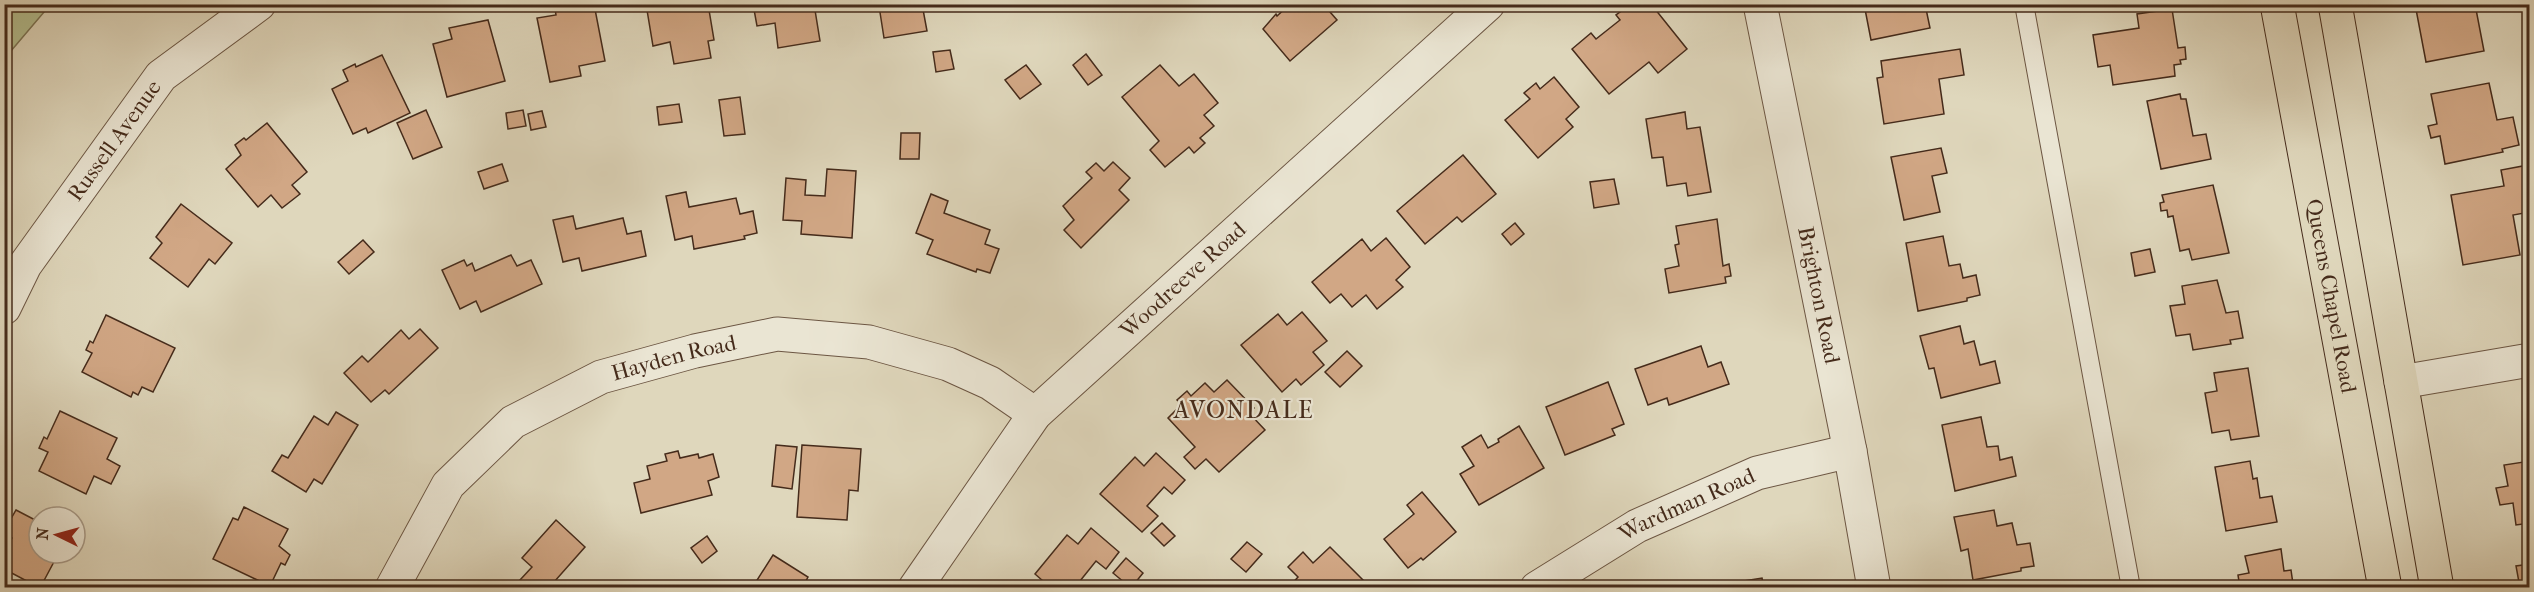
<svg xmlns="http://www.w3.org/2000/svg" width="2534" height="592" font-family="'IM FELL French Canon',serif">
<rect width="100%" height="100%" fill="#dfd7bc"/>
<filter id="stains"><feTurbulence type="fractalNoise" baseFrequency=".00333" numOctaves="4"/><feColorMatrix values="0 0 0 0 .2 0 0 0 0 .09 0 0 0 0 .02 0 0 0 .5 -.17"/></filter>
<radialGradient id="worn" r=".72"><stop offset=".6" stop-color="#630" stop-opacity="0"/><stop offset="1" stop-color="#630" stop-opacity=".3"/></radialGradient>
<!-- green -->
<polygon fill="#b4be8f" stroke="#7c7455" stroke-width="1.5" points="5,4 50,5 5,58 4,5"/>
<!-- building -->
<g fill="#d1a785" stroke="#452b1b" stroke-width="1.5">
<polygon points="567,4 594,4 605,61 579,66 581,76 550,82 537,18 556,15 555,9 567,7"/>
<polygon points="646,4 708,4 714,40 708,41 711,58 674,64 670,42 653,46"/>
<polygon points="753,4 814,4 820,41 778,48 775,23 757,26"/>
<polygon points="863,4 922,4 927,31 884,38 879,6 863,8"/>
<polygon points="1290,4 1323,4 1337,20 1290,61 1263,29 1276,14 1277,16"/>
<polygon points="1635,4 1651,4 1687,49 1658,73 1649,62 1609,94 1572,49 1591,33 1596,39 1620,20 1616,15 1627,7 1629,10"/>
<polygon points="1864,4 1925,4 1930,28 1871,40"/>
<polygon points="2415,4 2475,4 2484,51 2426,62"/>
<polygon points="2172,9 2178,48 2185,47 2186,59 2180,60 2181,64 2174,65 2175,76 2113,85 2110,65 2098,67 2093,35 2139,28 2137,14"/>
<polygon points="488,20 505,81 447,97 433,44 452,39 449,28"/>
<polygon points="1960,49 1964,75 1939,79 1944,114 1884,124 1877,78 1883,77 1881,61"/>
<polygon points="950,50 954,69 936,72 933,52"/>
<polygon points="1086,54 1102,75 1088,85 1073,65"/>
<polygon points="382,55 410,113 368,133 366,128 353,134 332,89 348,81 343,70 355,64 356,67"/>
<polygon points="1026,65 1041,84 1020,99 1005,80"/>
<polygon points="1160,65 1179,86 1194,74 1218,103 1204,115 1214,126 1200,138 1205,143 1194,153 1189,147 1165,167 1150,150 1159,141 1122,97"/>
<polygon points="1554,77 1579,107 1566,119 1573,127 1538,158 1505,120 1530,99 1524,93 1536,83 1540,89"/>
<polygon points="2489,83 2497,120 2513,117 2519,145 2502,149 2503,152 2445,164 2440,136 2431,138 2428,126 2437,124 2431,94"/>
<polygon points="2180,94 2181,99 2186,99 2193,136 2206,134 2211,159 2161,169 2147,101"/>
<polygon points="740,97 745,134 724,136 719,100"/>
<polygon points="679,104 682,122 659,125 657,107"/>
<polygon points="426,110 442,147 413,159 397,123"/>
<polygon points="523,110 526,126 508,129 506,113"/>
<polygon points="542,111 546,127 531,130 528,114"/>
<polygon points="1685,112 1687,129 1700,127 1711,192 1688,196 1686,183 1667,186 1663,157 1652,158 1646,119"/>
<polygon points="267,123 307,172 292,185 300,194 282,208 271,195 258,207 226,169 241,155 235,145 244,138 246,140"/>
<polygon points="901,133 920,133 919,159 900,159"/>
<polygon points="1941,148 1947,173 1932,176 1940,212 1904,220 1891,157"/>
<polygon points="1463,155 1496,194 1462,222 1457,217 1425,244 1397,211"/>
<polygon points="1113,162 1130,178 1119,190 1129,200 1081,248 1064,230 1074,220 1063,206 1092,178 1086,172 1096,163 1104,171"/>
<polygon points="502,164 508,181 484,189 478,172"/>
<polygon points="2523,166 2530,212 2513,215 2520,255 2463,265 2451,195 2504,186 2501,170"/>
<polygon points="827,169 856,171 852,238 801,234 802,221 783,220 786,178 806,180 805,195 825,196"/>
<polygon points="1614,179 1619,204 1594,208 1590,182"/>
<polygon points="2213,185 2229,253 2192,260 2189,249 2180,251 2173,216 2168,217 2167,210 2161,211 2160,203 2164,202 2162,195"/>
<polygon points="686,192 689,207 736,198 740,214 753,211 757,233 744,236 745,239 694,249 692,236 675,240 666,196"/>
<polygon points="931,194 948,201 944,213 990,230 985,244 999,249 990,273 977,269 976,272 927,254 933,240 916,233"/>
<polygon points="181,204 232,243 215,264 209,259 188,287 150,258 162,243 156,237"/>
<polygon points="573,216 576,229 623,218 627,234 641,231 646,256 582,271 579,258 563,262 553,220"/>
<polygon points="1717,219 1723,266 1729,264 1731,276 1725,277 1726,283 1669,293 1665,269 1679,266 1675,245 1679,244 1676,226"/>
<polygon points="1515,223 1524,234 1511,245 1502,234"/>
<polygon points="1943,236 1949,266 1960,264 1963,278 1976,275 1980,295 1967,298 1967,301 1918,311 1906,243"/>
<polygon points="1386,238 1410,267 1396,280 1403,287 1377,309 1366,295 1352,307 1341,294 1330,303 1312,282 1362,239 1371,251"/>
<polygon points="363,240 374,252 349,274 338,262"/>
<polygon points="2150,249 2155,272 2135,276 2131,253"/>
<polygon points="511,255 517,266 531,260 542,284 481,312 476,301 460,309 442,270 464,260 467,266 472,263 475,271"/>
<polygon points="2217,280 2226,313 2238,311 2243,338 2230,340 2231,344 2193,350 2190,334 2176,336 2170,306 2185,304 2182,286"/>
<polygon points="1302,312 1327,341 1313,352 1324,365 1301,385 1296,379 1282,392 1241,345 1278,314 1287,325"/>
<polygon points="106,315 175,348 153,392 142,387 138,395 133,392 131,397 82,372 92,353 86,350 90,341 93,343"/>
<polygon points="1960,326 1964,344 1974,341 1980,365 1995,361 2000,383 1941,398 1934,368 1929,369 1920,336"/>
<polygon points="420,329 438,348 389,394 385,390 371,402 344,373 362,356 368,362 401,330 409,339"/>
<polygon points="1701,346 1708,367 1721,362 1729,384 1669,405 1667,398 1648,405 1635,369"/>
<polygon points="1347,351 1362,366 1340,387 1325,372"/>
<polygon points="2248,368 2259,436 2231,440 2229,430 2212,433 2205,393 2217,391 2214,373"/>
<polygon points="1227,380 1254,408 1249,413 1265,430 1219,472 1206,459 1195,469 1184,457 1195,447 1168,418 1182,404 1177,400 1187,391 1191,396 1205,383 1214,392"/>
<polygon points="1608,382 1624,424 1612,429 1615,435 1565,455 1546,407"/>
<polygon points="60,411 117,438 107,459 120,466 111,484 94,476 86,494 39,471 48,452 39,448 44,437 47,439"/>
<polygon points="336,412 358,425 322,484 314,479 306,492 272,471 282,455 288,458 314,416 328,425"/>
<polygon points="1981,417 1987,447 1998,446 2000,460 2012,457 2016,476 1955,491 1942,425"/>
<polygon points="1519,426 1544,468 1479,505 1460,474 1474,466 1462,447 1481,435 1488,448 1499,442 1498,439"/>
<polygon points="776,445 797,447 792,489 772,486"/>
<polygon points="802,445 861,449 858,491 849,490 847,520 797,517"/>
<polygon points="678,451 680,458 698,454 699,458 713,454 719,477 708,481 712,495 641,513 634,483 650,479 647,466 667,461 665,454"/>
<polygon points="1156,453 1185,480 1172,494 1164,487 1147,506 1158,516 1142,532 1100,494 1135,457 1144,466"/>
<polygon points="2250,461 2253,479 2257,478 2260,498 2272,496 2277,522 2226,531 2215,467"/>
<polygon points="2530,461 2530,523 2516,525 2513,503 2500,505 2496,488 2508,486 2504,465"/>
<polygon points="1422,492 1456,532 1423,560 1421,558 1408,568 1384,539 1414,514 1407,505"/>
<polygon points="244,507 288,529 279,546 290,555 285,565 281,563 270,586 213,559 233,518 238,520"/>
<polygon points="16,510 39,522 39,553 62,553 59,560 56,558 40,588 4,569 4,552 12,538 4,534 4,531"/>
<polygon points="1994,510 1997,526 2012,523 2017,545 2030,543 2034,566 2021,568 2021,571 1973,580 1968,549 1961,551 1954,517"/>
<polygon points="556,520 585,547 554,582 559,588 528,588 520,580 532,567 522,558"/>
<polygon points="1162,523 1175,536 1164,546 1151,533"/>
<polygon points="1091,528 1119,552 1106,569 1096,561 1080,581 1088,588 1051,588 1035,574 1067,535 1078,544"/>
<polygon points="707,536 717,551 702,563 691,548"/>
<polygon points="1247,542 1262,554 1246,572 1231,559"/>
<polygon points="1330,547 1371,588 1288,588 1298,577 1288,567 1303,552 1313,563"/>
<polygon points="2281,549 2284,571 2291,570 2293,584 2289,584 2289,588 2240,588 2238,575 2249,573 2245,556"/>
<polygon points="773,555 808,577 802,588 752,588"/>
<polygon points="1126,558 1143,573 1131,588 1113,573"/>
<polygon points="2530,564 2530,588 2520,588 2516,566"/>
<polygon points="1762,578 1764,588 1725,588 1725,584"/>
</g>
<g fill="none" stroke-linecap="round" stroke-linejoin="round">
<!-- service casing -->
<g stroke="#6c5643" stroke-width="20">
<polyline id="service" points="2024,4 2131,588"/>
</g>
<!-- minor casing -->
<g stroke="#6c5643" stroke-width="35">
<g id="minor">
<path id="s1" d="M1760,4l90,447 24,137"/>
<path id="s2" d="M4,308l21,-43 136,-189 98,-72"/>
<polyline points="2401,382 2530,360"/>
<path id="s3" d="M392,588l56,-103 65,-63 88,-45 94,-26 82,-17 92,8 79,22 42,19 45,31"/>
<path id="s4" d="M915,588l120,-174 453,-410"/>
<path id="s5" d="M1537,588l100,-62 120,-53 93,-22"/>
</g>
</g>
<!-- primary casing -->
<g stroke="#452b1b" stroke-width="35">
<g id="primary">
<path id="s6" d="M2277,4l108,584"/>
<polyline points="2335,4 2437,588"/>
</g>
</g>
<!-- service -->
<use href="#service" stroke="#eae5d3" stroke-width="18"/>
<!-- minor -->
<use href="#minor" stroke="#eae5d3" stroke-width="33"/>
<!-- primary -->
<use href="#primary" stroke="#dfd7bc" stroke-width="33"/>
</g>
<g text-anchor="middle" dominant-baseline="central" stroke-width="4.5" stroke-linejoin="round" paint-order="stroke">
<!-- street labels -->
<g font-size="22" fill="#452b1b" stroke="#eae5d3">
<text stroke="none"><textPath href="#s2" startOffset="201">Russell Avenue</textPath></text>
<text stroke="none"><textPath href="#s4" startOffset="411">Woodreeve Road</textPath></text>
<text stroke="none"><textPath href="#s1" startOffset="297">Brighton Road</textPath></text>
<text stroke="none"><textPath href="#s6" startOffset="297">Queens Chapel Road</textPath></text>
<text stroke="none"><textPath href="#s3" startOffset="382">Hayden Road</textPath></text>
<text stroke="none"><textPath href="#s5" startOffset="172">Wardman Road</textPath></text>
</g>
<!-- neighbourhood labels -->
<g font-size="24" letter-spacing="1.5" fill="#452b1b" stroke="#eae5d3">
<text x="1244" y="410">AVONDALE</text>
</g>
</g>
<!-- margin -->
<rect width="2534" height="592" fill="none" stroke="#dfd7bc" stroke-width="24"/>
<rect x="6" y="6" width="2522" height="580" fill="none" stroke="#452b1b" stroke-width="3"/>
<rect x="12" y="12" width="2510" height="568" fill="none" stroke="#452b1b" stroke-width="1.5"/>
<!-- north arrow -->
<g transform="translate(57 535) rotate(275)"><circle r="28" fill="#eae5d3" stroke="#a89b89" stroke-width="1.5"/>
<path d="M0-4.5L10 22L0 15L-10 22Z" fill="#8f2418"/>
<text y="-9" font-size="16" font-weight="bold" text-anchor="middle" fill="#452b1b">N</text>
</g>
<rect width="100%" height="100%" filter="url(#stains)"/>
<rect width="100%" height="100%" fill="url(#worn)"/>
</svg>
